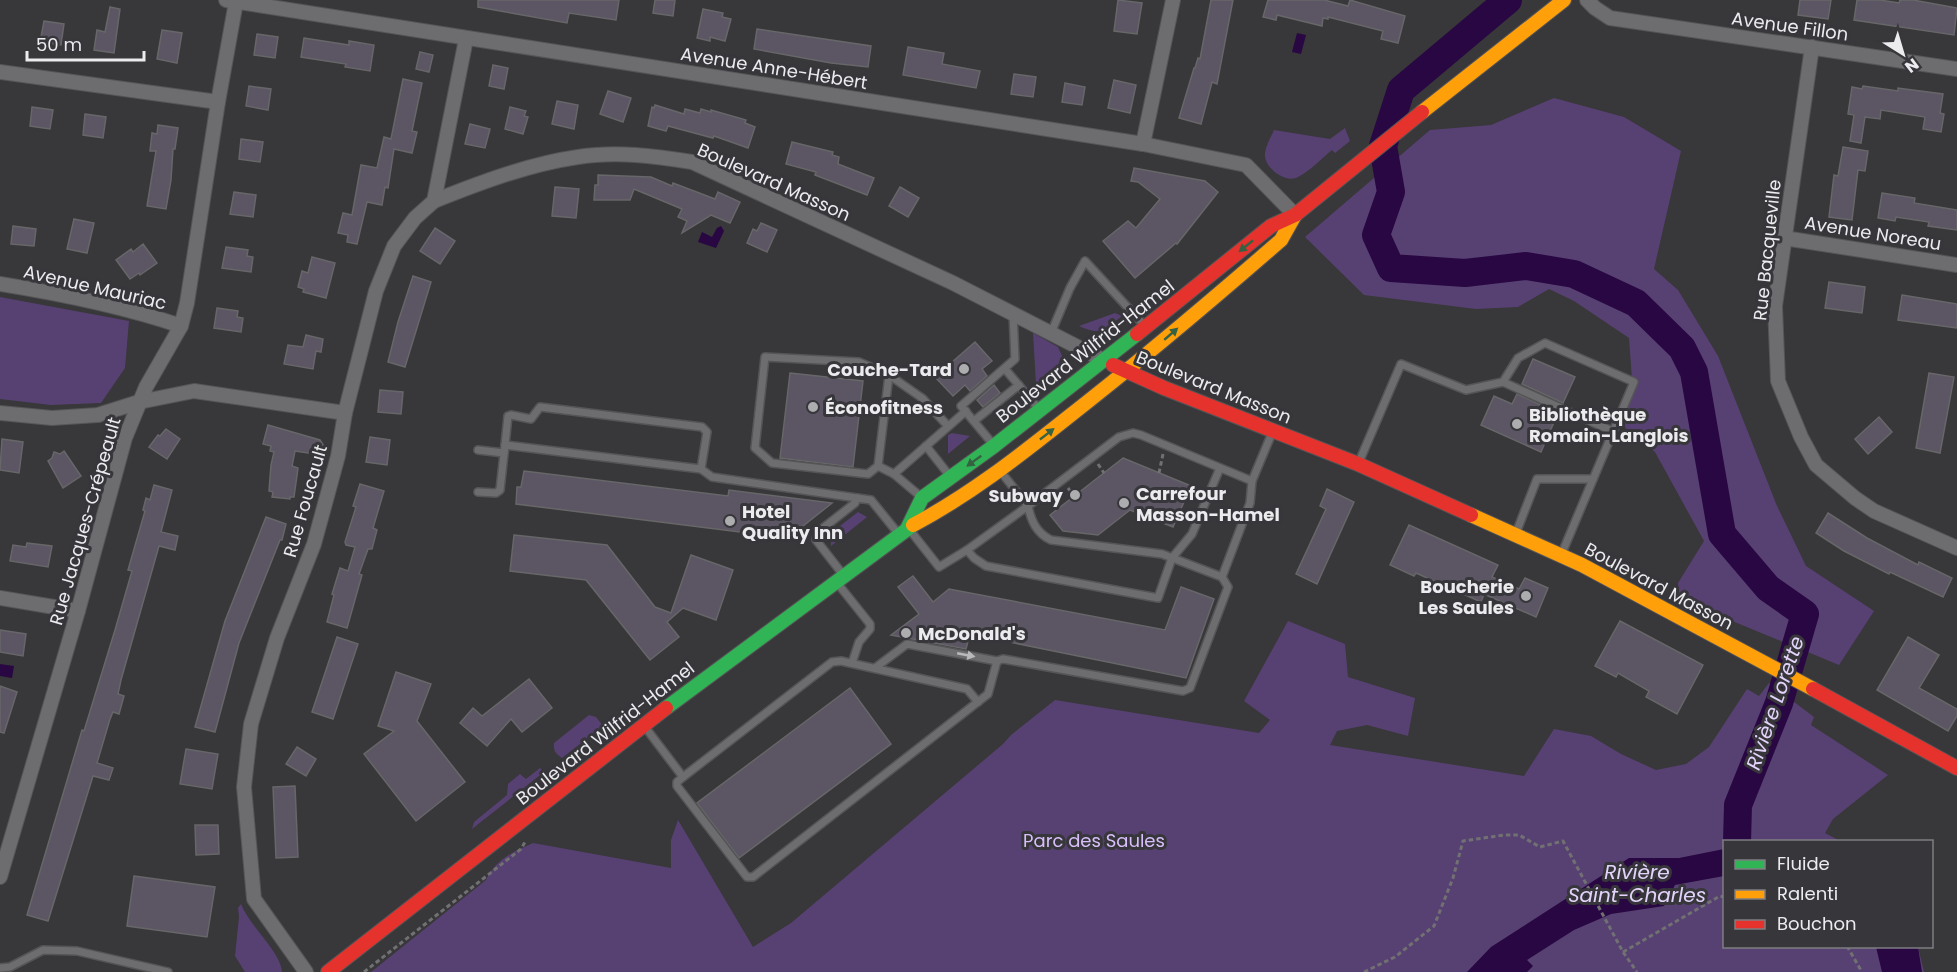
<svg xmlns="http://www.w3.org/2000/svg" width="1957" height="972" font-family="Poppins,sans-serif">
<rect width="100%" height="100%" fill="#383739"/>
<!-- green -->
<g fill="#574172">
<polygon points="1554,98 1624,117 1681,151 1654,269 1678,290 1718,356 1777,506 1806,566 1874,611 1839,665 1679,599 1678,583 1704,541 1655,452 1622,425 1633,393 1629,338 1574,301 1549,289 1518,307 1476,309 1364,295 1305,237 1430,130 1491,125"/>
<path d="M1345,128l5,13 -15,12 -3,-3c-11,9 -22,21 -34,27 -13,7 -35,-10 -33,-24 1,-8 6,-16 9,-23l56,9z"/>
<polygon points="0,297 129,321 125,368 101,403 51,405 0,399"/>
<path d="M1115,313l7,3c-18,14 -21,20 -43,10z"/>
<polygon points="1033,333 1058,347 1063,358 1060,359 1058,366 1036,384"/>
<polygon points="952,433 970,436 948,454 948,435"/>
<polygon points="858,512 867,517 831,546 831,533"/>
<path d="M1288,621l57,23 3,33 67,21 -7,38 -41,-11 -30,6 -7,14 194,31 30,-47 37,7 30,18 35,16 30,-6 23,-17 38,-58 12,7 10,-13 45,34 -3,8 77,50 -55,44 -8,14 15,8 -116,1v104l194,1 6,25h-1553l115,-92c10,-21 27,-28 47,-37l138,25v-28l7,-20 75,127 38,-24 212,-179 8,-9 44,-35 204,33 11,-13 -26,-19z"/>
<path d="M589,715l7,2 7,9 -41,32c-6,-4 -9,-7 -8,-15z"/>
<polygon points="540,768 544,772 472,829 474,822 507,795 508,784 520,774 526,779"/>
<path d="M241,904c9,23 40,48 41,68h-37l-10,-16 4,-39 -1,-9z"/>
</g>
<!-- water -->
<g fill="#290743">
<polygon points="1297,33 1306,35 1301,54 1292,52"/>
<polygon points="721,226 724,231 716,248 698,242 702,232 712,237 717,228"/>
<polygon points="0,664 14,666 12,678 0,676"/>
<polygon points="1724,849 1724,876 1675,885 1664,906 1611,914 1574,930 1527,960 1533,966 1527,972 1467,972 1491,947 1629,858 1679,858"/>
<polygon points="1876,947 1918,947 1922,972 1882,972"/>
</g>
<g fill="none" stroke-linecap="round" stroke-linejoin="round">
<!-- river -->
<polyline stroke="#290743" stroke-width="28" points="1508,0 1401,90 1383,146 1391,192 1376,235 1391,268 1465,273 1526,266 1574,274 1636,303 1682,348 1694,372 1722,534 1768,588 1805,614 1779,703 1738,805 1737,842"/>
</g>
<!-- building -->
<g fill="#5c5664" stroke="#676668" stroke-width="1.5">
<polygon points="478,0 619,0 616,20 569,13 567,23 478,7"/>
<polygon points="655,0 675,0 673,16 653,13"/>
<polygon points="1118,0 1142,3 1137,34 1114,31"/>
<polygon points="1211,0 1233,0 1217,84 1212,82 1201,124 1179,118 1194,68 1195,68 1198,58 1200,59"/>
<polygon points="1268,0 1324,0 1348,6 1350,0 1405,16 1398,43 1381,39 1383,31 1328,17 1328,19 1323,18 1322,26 1277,15 1276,20 1263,17"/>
<polygon points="1800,0 1831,0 1828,19 1798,15"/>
<polygon points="1857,0 1880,0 1899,3 1900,0 1913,0 1957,8 1954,35 1854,20"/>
<polygon points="110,7 120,9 114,53 94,50 97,30 105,32"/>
<polygon points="703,9 723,13 722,17 731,19 725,41 710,37 710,41 697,38"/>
<polygon points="44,21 64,24 61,45 40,42"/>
<polygon points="757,29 871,46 868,67 831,63 754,49"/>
<polygon points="162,30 182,33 177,63 157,59"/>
<polygon points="257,34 278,37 275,58 254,55"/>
<polygon points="304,38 349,45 349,41 374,45 370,71 345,67 346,64 301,57"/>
<polygon points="908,47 944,53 942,64 980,71 976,88 903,75"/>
<polygon points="420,52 433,55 429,72 416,69"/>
<polygon points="493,65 508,68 504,89 489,86"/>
<polygon points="1014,74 1036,77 1033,97 1011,94"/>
<polygon points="403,79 422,83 412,131 417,132 412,153 394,149 388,188 385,187 382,205 367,202 357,244 347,242 348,235 338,233 343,213 352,215 361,165 377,168 384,137 391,139"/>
<polygon points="1114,80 1136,85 1130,113 1108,108"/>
<polygon points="1065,83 1085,87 1082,105 1062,102"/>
<polygon points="249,86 271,89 268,110 246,106"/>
<polygon points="1863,86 1898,91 1898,88 1943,94 1940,113 1944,114 1941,132 1923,129 1925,117 1881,110 1880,119 1865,117 1861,143 1850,141 1854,115 1848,114 1852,87 1862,89"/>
<polygon points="608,91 631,98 623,122 600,114"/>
<polygon points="557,101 578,105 574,129 552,124"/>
<polygon points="655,105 684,114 685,109 700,113 701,109 711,112 711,110 746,120 745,123 755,127 748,148 714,136 713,138 668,126 666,131 648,126 652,107 654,108"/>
<polygon points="32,107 53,110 50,129 30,126"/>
<polygon points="510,107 526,111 524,116 528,117 523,134 505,129"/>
<polygon points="85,114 106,117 103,138 83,135"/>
<polygon points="470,124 490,129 485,148 465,144"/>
<polygon points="158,125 178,128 175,149 173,149 171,180 166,209 147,206 156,151 150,151 152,133 157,134"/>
<polygon points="241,139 263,142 260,162 239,159"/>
<polygon points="792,142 833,152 832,155 839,157 838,164 874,178 867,195 815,175 816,172 786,164"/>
<polygon points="1843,147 1868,151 1865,171 1858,170 1852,220 1829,217 1834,175 1838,176"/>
<polygon points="1134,168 1205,181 1218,192 1177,244 1176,243 1135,278 1103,241 1128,221 1136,228 1160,199 1138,182 1131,181"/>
<polygon points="598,175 651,177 672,186 673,183 715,199 718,192 740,202 730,223 711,215 682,233 687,221 678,217 682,209 634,189 630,200 594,200 595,185 598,185"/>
<polygon points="555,187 579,189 576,218 552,216"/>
<polygon points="900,187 919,198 908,217 889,206"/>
<polygon points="234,192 256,195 253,217 230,214"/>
<polygon points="1882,193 1915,198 1914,203 1957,210 1957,230 1928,226 1929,222 1896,217 1895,221 1878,218"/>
<polygon points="74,219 94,223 87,253 67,249"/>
<polygon points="761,223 777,230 767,252 747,243 753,229 757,231"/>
<polygon points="13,226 36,229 34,246 11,244"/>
<polygon points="435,228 455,241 440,264 420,251"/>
<polygon points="143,244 157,263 140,275 139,273 130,279 116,260 131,249 133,252"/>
<polygon points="226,247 248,250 247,256 253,257 251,272 222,268"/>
<polygon points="312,257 335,263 326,298 303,292 304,289 298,287 302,271 308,273"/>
<polygon points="413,276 431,282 405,367 388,362 398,322"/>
<polygon points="1829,282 1865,287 1862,313 1825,308"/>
<polygon points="1902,295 1957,304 1957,328 1898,320"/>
<polygon points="217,308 238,311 237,317 243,318 241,332 214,328"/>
<polygon points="306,335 323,339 321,352 316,351 313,369 284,364 288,345 303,347"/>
<polygon points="975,342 992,361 982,369 987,376 970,391 965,385 953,396 935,377"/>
<polygon points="1533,359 1575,377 1563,403 1522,384"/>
<polygon points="790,373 863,381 853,467 780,458"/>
<polygon points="1929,373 1954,377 1940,453 1916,448"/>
<polygon points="994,385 1000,393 983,407 977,400"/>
<polygon points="380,390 403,392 401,414 378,412"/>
<polygon points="1517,394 1558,413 1541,452 1481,425 1494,396 1512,404"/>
<polygon points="1879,417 1892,432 1868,454 1855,439"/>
<polygon points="268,425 320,440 324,446 321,455 295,451 292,466 298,468 294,497 290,497 290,499 272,497 273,492 269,491 271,465 274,452 270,451 271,446 263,444"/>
<polygon points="166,429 180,439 167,459 149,447 158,435 160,436"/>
<polygon points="370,437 390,440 387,465 366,462"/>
<polygon points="2,439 23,442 19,473 0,470"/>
<polygon points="64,451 81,476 63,488 48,461 52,458 54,452 60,454"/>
<polygon points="1123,458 1191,486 1173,527 1130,510 1098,535 1063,531 1050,515"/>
<polygon points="524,471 728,496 729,490 832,503 788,538 516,504 517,487 521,487"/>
<polygon points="360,484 384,491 373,528 377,530 372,549 368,549 359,574 362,575 347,628 327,622 334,595 332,594 340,568 348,571 355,547 346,545 345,542 356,507 353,506"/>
<polygon points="154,485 172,490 161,532 178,536 175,550 159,546 121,680 118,694 124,696 119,714 113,712 110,719 97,763 113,768 109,780 93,776 48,921 27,915 82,730 84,731 115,630 132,571 128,570 145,511 143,510 146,498 150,500"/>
<polygon points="1327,489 1354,502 1317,584 1296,574 1326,509 1320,506"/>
<polygon points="1828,513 1867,538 1918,565 1919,562 1952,578 1943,597 1890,572 1889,574 1844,551 1816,533"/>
<polygon points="266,517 286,524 282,540 280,540 239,643 215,732 195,727 225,621"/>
<polygon points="1409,525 1498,565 1492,577 1519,589 1525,578 1548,588 1536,617 1484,594 1481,602 1416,573 1414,576 1390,565"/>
<polygon points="514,535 607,545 655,607 671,613 691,555 733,570 716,620 683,608 667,622 679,637 650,660 586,580 510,571"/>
<polygon points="27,543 52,546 48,567 10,561 13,545 26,547"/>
<polygon points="913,576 933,602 949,589 1165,630 1181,587 1214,599 1186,678 970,634 966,649 891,635 919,614 898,587"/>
<polygon points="1620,621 1703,665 1677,714 1646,697 1649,691 1618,673 1616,677 1595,666"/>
<polygon points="0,630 26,634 23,656 0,652"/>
<polygon points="337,637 358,644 333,719 312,712"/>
<polygon points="1908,637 1939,655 1919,688 1957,709 1957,716 1948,731 1877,690"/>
<polygon points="396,672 431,684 417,721 465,782 416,821 364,754 394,731 378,726"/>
<polygon points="529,679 552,708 522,732 511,719 487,746 460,723 473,708 482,716"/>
<polygon points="0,686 17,692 4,733 0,732"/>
<polygon points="850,688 891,744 739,858 697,803"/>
<polygon points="297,747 316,759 306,776 286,764"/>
<polygon points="186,749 218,754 212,789 180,784"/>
<polygon points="295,786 298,857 276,858 273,787"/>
<polygon points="195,825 218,825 219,854 196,855"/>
<polygon points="134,876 215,887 207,937 127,926"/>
</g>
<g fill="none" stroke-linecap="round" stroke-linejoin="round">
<!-- lane casing -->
<g stroke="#555456" stroke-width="10">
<g id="lane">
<polyline points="1051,333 1070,288 1085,261 1144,325"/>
<polyline points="1005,369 1038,408"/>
<polyline points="889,375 922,398 948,426"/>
<polyline points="1503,382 1612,431"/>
<polyline points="974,421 1019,385"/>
<polyline points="992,443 961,406 1015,359 1013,313"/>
<polyline points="505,445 508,416 511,415 531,419 540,407 702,427 707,432 701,469"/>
<polyline points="926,446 949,475"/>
<polyline points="478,450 504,453"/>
<polyline points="1359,462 1401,364 1466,390 1503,382 1518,358 1545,343 1634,382 1562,553"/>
<polyline points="878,466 868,474 772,463 755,448 765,357 859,362 889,375 878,466 894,474 966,411"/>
<polyline points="1001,472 1028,506 1119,437 1133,433 1141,435 1252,481 1272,433"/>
<polyline points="894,474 920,496"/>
<polyline points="478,492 496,493 500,490 505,445 701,469 712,477 857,498"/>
<path d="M909,529l30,38 28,-17 61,-44c3,14 8,27 23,34l111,14 60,23 28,-74 2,-22"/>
<polyline points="1516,533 1537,479 1593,479"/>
<polyline points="967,550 974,558 986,566 1158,598 1172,558 1192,534 1220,468"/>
<polyline points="841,572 816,540 818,532 855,503 857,498 871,500 897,532"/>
<polyline points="838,584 870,624 870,629 859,642 852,663"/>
<polyline points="875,668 907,644 997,661"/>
<polyline points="645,727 683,777 677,782 677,786 747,877 753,877 988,694 997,661 1003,659 1183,691 1190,688 1228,587 1222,577"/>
<polyline points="683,777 832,662 841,661 967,689 978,702"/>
<polyline points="0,968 10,967 43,950 77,951 168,972"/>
</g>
</g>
<!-- street casing -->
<g stroke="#555456" stroke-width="16">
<g id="street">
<polyline points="226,0 1143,144 1246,165 1295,215"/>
<polyline points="1587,0 1595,8 1610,18 1957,69"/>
<polyline points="1812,47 1775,306 1778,381 1801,437 1816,465 1855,498 1874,511 1957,548"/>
<polyline points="0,72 218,102"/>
<polyline points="1143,144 1173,0"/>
<path d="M434,201c45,-18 95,-37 144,-44 38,-6 77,-1 114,5l261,121 150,77"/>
<polyline points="1784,238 1957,265"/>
<path d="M0,284c62,10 122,22 181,42"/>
<polyline points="0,413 52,418 98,415 139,402 194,391 345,413"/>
<polyline points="0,598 78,611"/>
<polyline points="0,877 78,611 125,438 146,387 181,326 187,303 218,102 236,2"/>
<polyline points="306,972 254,899 244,787 251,724 277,638 314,544 338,456 345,413 376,291 394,246 415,218 434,201 466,39"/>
</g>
</g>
<!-- fast casing -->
<g stroke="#555456" stroke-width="16">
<g id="fast">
<polyline points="908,527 922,498 994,446 1137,334"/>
<polyline points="666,708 913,525"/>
</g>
</g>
<!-- slow casing -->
<g stroke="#555456" stroke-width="16">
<g id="slow">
<polyline points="1422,112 1564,0"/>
<polyline points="1471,515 1582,565 1813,689"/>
<path d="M913,525c55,-29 105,-68 154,-107 73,-57 144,-117 214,-178l14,-25"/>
</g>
</g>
<!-- jam casing -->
<g stroke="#555456" stroke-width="16">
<g id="jam">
<polyline points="1137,334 1271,226 1295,215 1422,112"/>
<polyline points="1113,365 1164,388 1358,464 1471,515"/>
<polyline points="1813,689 1957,768"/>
<polyline points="328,972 666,708"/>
</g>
</g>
<!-- path -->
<g stroke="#717072" stroke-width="3" stroke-dasharray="4.5 3" stroke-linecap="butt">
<polyline points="1098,464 1104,473"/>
<polyline points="1159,473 1163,454"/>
<polyline points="1068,488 1074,496"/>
<polyline points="1847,946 1862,972"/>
<polyline points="1623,952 1720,896 1724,897"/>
<polyline points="364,972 521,849 525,842"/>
<polyline points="1364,972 1395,957 1434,926 1453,878 1463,841 1504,835 1519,835 1540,847 1563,841 1623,952 1637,972"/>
</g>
<!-- lane -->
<use href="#lane" stroke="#6d6c6e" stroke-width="7"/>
<!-- street -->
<use href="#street" stroke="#6d6c6e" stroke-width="14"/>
<!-- fast -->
<use href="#fast" stroke="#30b455" stroke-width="14"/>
<!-- slow -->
<use href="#slow" stroke="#ff9f0a" stroke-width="14"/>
<!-- jam -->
<use href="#jam" stroke="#e5322d" stroke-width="14"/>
</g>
<!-- one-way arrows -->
<defs><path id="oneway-solid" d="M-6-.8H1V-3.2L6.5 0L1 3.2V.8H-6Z" transform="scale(1.5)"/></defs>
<g fill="#356243">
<use href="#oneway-solid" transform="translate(1246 246) rotate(141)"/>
<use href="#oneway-solid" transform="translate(1171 334) rotate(-41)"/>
<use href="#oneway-solid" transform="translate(1047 434) rotate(-38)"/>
<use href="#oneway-solid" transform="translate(974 461) rotate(144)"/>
</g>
<use fill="#b9b8bb" href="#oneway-solid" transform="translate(966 655) rotate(11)"/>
<!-- markers -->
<g fill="#adacaf" stroke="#37363a" stroke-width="2">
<circle cx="964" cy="369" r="6"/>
<circle cx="813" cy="407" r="6"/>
<circle cx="1517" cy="424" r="6"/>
<circle cx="1075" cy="495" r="6"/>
<circle cx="1124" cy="503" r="6"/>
<circle cx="730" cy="521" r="6"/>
<circle cx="1526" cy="596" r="6"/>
<circle cx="906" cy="633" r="6"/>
</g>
<g text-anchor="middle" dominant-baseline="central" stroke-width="6" stroke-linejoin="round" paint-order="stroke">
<!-- street labels -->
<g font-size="18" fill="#ecebee" stroke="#37363a">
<text transform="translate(1790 26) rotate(8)">Avenue Fillon</text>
<text transform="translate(774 68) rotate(9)">Avenue Anne-Hébert</text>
<text transform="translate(774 182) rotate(24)">Boulevard Masson</text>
<text transform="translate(1873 233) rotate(9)">Avenue Noreau</text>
<text transform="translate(1767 250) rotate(-84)">Rue Bacqueville</text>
<text transform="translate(95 287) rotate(13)">Avenue Mauriac</text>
<text transform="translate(1085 351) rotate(-38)">Boulevard Wilfrid-Hamel</text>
<text transform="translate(1214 387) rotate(22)">Boulevard Masson</text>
<text transform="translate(305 501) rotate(-74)">Rue Foucault</text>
<text transform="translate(85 521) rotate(-74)">Rue Jacques-Crépeault</text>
<text transform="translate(1659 586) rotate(28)">Boulevard Masson</text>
<text transform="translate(605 733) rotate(-38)">Boulevard Wilfrid-Hamel</text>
</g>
<!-- poi labels -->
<g font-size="18" font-weight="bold" fill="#ecebee" stroke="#37363a" text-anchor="start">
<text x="952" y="369" text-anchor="end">Couche-Tard</text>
<text x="825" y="407">Éconofitness</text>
<text x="1529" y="414">Bibliothèque<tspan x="1529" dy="21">Romain-Langlois</tspan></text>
<text x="1136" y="493">Carrefour<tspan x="1136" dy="21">Masson-Hamel</tspan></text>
<text x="1063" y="495" text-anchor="end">Subway</text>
<text x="742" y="511">Hotel<tspan x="742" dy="21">Quality Inn</tspan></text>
<text x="1514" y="586" text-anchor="end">Boucherie<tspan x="1514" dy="21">Les Saules</tspan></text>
<text x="918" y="633">McDonald's</text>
</g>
<!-- park labels -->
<g font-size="18" fill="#d8bffb" stroke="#37363a">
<text x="1094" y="840">Parc des Saules</text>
</g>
<!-- water labels -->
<g font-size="20" font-style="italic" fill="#e4d4fc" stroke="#37363a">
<text transform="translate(1775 703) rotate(-71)">Rivière Lorette</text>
<text x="1637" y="872">Rivière<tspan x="1637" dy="23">Saint-Charles</tspan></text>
</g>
</g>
<!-- legend -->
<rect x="1723" y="840" width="210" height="108" fill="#37363a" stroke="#7f7e82" stroke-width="1.5"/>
<rect x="1735" y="860" width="30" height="9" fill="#30b455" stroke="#7f7e82" stroke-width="1.5"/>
<text x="1777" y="870" font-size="18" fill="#ecebee">Fluide</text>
<rect x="1735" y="890" width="30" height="9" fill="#ff9f0a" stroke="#7f7e82" stroke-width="1.5"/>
<text x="1777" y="900" font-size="18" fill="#ecebee">Ralenti</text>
<rect x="1735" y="920" width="30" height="9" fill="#e5322d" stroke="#7f7e82" stroke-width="1.5"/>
<text x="1777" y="930" font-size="18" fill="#ecebee">Bouchon</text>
<!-- north arrow -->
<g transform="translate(1903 54) rotate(143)" stroke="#37363a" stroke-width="4.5" paint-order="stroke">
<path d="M0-4.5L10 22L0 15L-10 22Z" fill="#ecebee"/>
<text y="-9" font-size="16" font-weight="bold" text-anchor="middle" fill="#ecebee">N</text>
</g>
<!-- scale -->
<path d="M27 51v9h117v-9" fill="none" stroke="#ecebee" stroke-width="3"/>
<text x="36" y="51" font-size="18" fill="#ecebee" stroke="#37363a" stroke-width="4.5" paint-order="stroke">50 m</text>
</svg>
